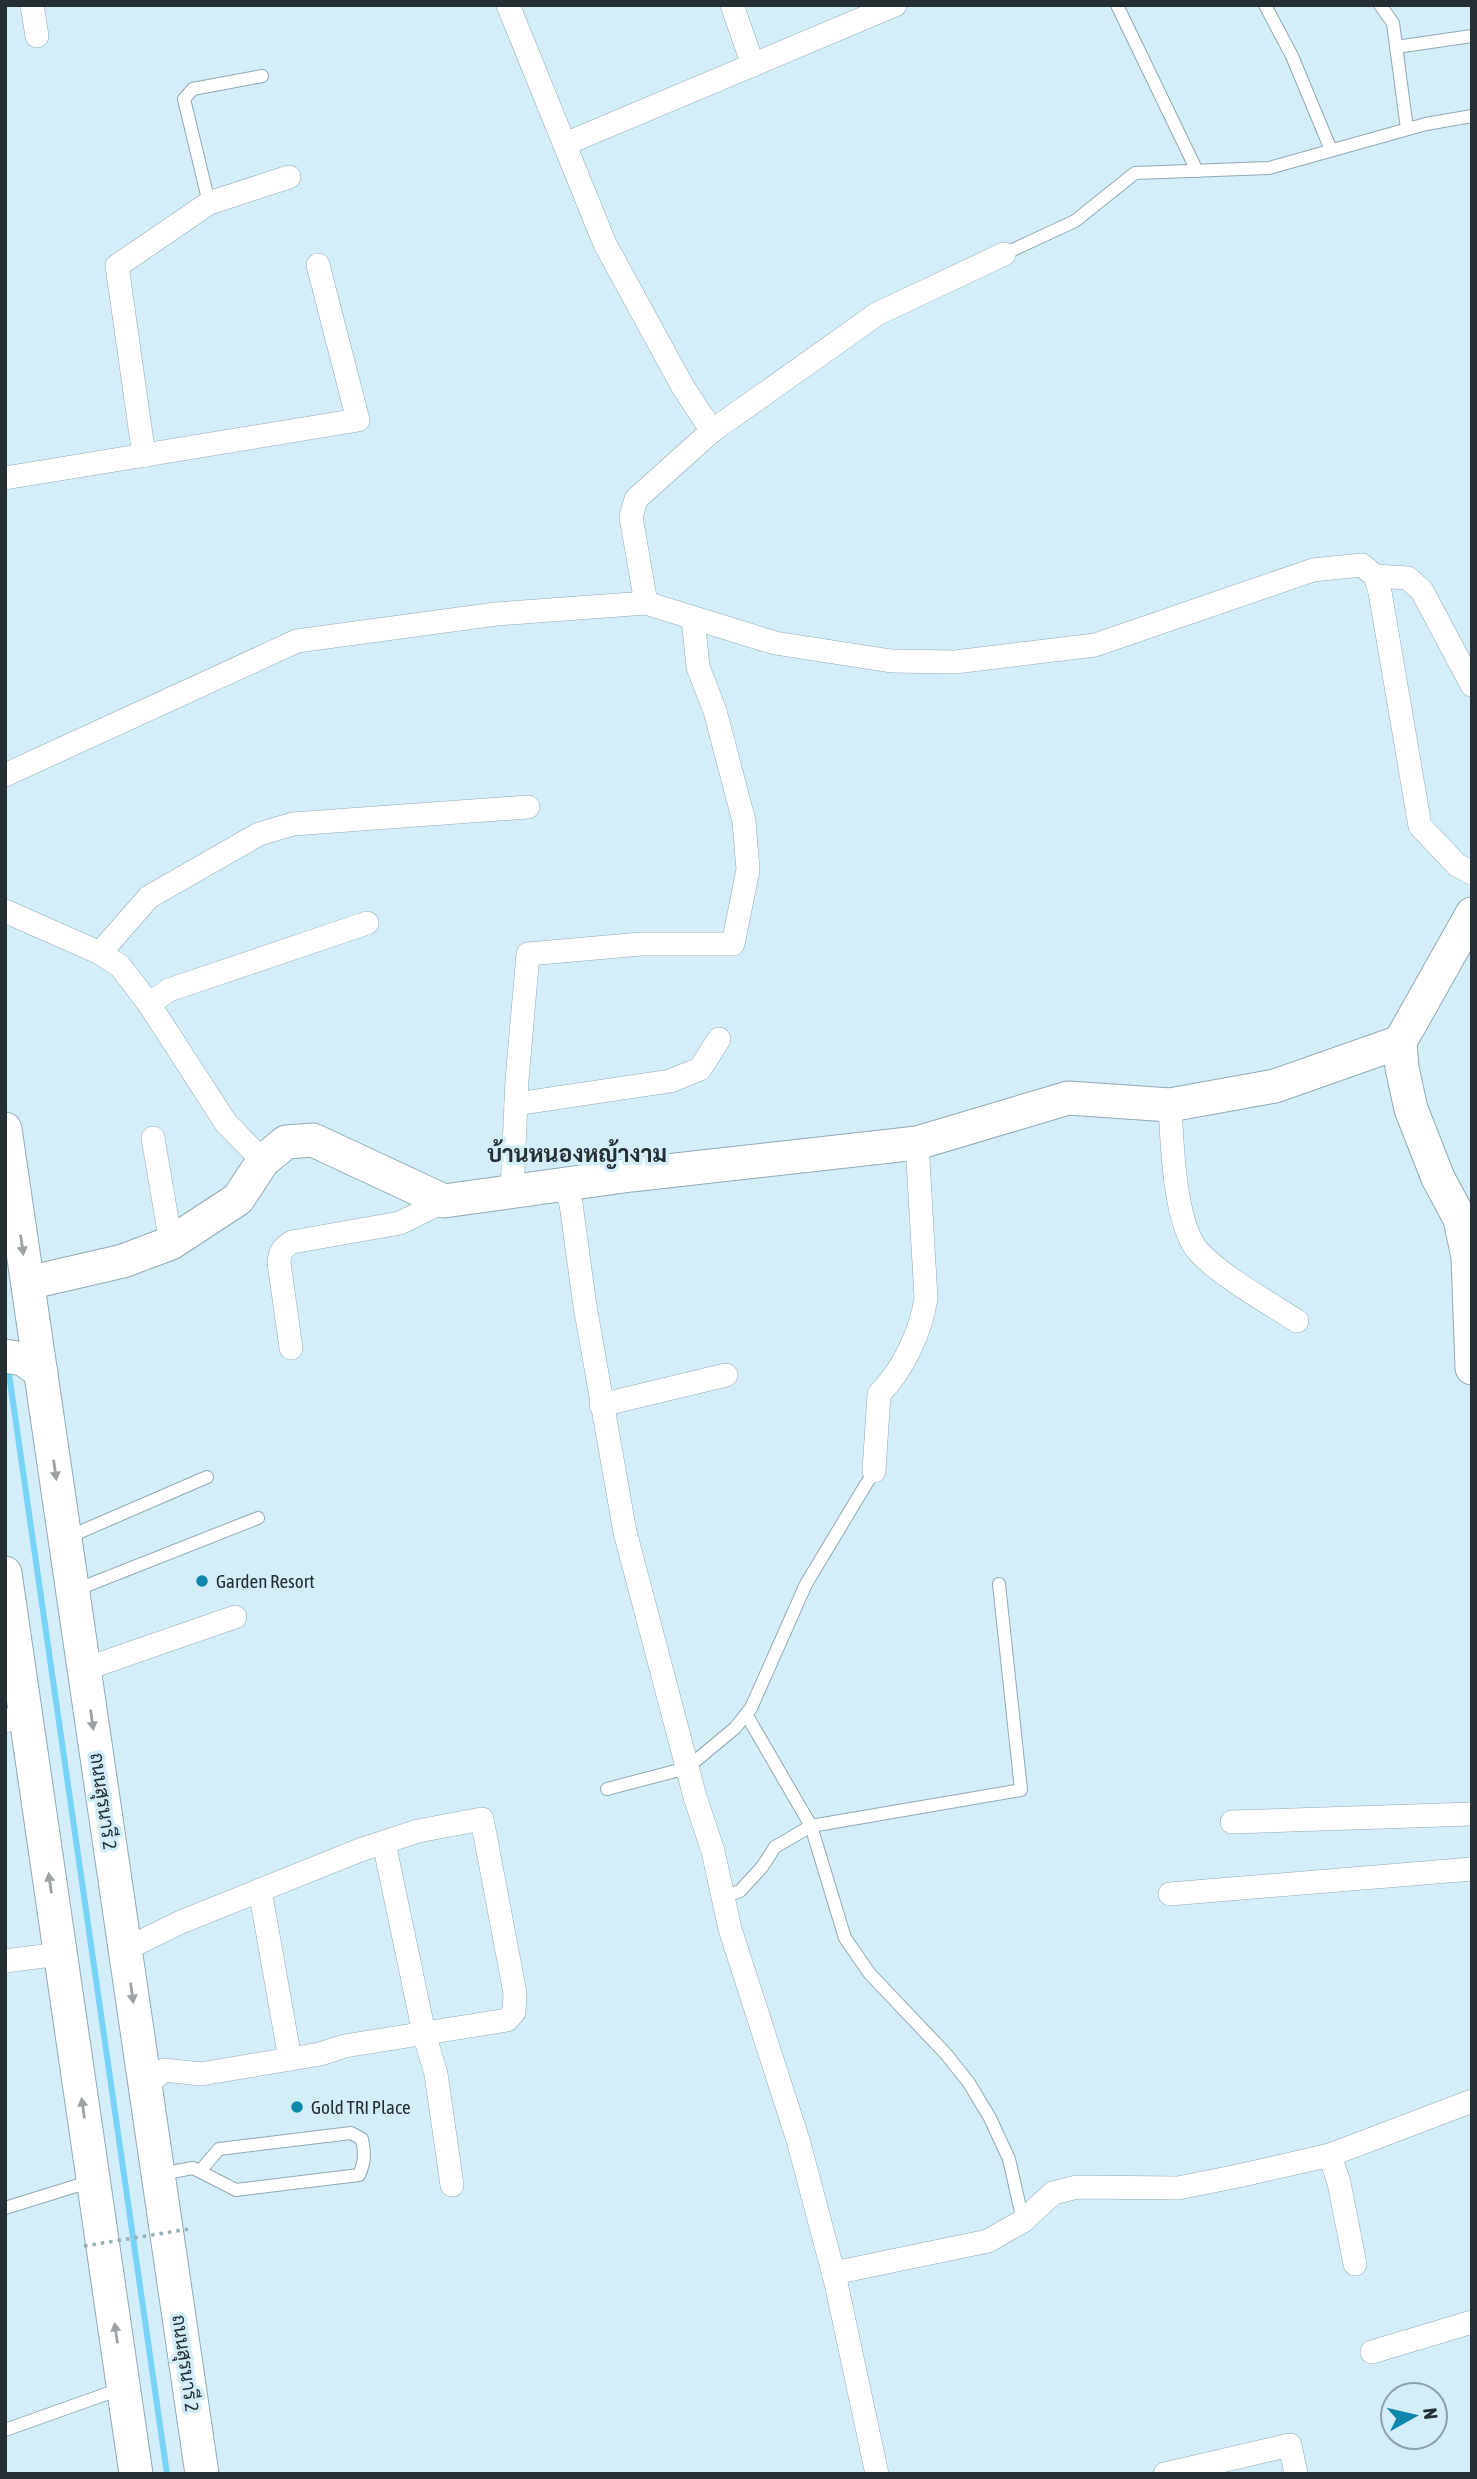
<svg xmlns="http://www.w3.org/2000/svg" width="1477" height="2479" font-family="'Asap Condensed',Sarabun,sans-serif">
<rect width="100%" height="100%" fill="#d4eef9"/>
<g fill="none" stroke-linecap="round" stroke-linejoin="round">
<!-- stream -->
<polyline stroke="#77d3f7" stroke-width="6" points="8,1367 167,2474"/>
<!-- lane casing -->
<g stroke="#90a9b3" stroke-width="14">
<g id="lane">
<polyline points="1117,5 1197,171"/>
<polyline points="1265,5 1292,56 1331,150"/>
<polyline points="1380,5 1393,23 1407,129"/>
<polyline points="1396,47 1472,36"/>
<polyline points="209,203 184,99 193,89 262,76"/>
<polyline points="1004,254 1075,221 1135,173 1269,168 1426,124 1472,116"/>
<polyline points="66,1538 207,1477"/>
<polyline points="73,1591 258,1518"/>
<polyline points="746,1714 811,1826 845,1938 870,1974 946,2054 969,2083 990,2118 1009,2159 1023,2221"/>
<polyline points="607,1789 687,1768 735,1728 751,1708 806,1584 874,1471"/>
<polyline points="723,1897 740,1891 762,1867 775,1847 811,1826 1021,1790 999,1584"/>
<path d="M163,2181l8,-9 22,-4 43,22 123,-15c6,-13 6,-22 3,-36l-11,-6 -132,16 -18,21"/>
<polyline points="5,2208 92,2181"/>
<polyline points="5,2430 123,2388"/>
</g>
</g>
<!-- street casing -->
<g stroke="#90a9b3" stroke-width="24">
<g id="street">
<polyline points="32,5 37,36"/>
<polyline points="508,5 605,244 683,387 712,431"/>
<polyline points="732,5 753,65"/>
<polyline points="565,144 895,5"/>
<polyline points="144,456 117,266 209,203 289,177"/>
<polyline points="5,478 358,420 318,265"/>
<polyline points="1375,576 1408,578 1422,591 1472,685"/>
<polyline points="646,603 631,517 636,499 712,431 877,314 1004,254"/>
<polyline points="5,775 297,641 496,614 646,603 775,643 891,661 955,662 1095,645 1313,570 1362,565 1375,576 1380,592 1420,826 1457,865 1472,873"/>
<polyline points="5,911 100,953 120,966 149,1004 226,1123 263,1161"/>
<polyline points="100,953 149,897 259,834 293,824 528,807"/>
<polyline points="149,1004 169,990 367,923"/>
<polyline points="516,1104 670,1081 700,1069 719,1039"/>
<path d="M1170,1105c2,37 4,120 29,147 22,24 70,51 98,69"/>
<polyline points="153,1138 171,1243"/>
<polyline points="565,1184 571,1204 585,1306 625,1532 695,1797 713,1851 730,1929 798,2140 836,2283 877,2474"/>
<polyline points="512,1192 517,1080 528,954 641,944 733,944 748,870 744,821 715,711 698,667 693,618"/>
<path d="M291,1348l-12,-85c1,-11 3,-15 13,-21l108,-19 44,-22"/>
<polyline points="601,1405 726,1375"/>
<path d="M874,1471l5,-77c24,-24 42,-62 47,-96l-9,-155"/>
<polyline points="85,1669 235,1617"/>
<polyline points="5,1721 26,1715"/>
<polyline points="1232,1822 1472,1814"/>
<polyline points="384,1843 424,2033 436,2074 452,2185"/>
<polyline points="260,1890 290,2059"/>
<polyline points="1170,1894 1472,1869"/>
<polyline points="126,1949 181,1922 360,1850 418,1831 482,1819 515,1993 514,2012 507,2020 345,2046 320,2054 201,2074 164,2070 145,2086"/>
<polyline points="5,1961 60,1954"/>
<polyline points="1330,2155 1339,2183 1355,2264"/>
<polyline points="834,2273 988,2241 1023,2221 1053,2193 1077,2187 1178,2188 1238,2176 1330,2155 1472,2101"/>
<polyline points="1372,2352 1472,2322"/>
<polyline points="1165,2474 1290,2445 1296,2474"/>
</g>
</g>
<!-- secondary casing -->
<g stroke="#90a9b3" stroke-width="35">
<g id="secondary">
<polyline points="1472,914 1400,1042 1402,1068 1411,1109 1438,1178 1460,1219 1468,1257 1472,1368"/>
<polyline points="5,1129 202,2474"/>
<polyline points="28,1283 123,1261 171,1243 238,1199 263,1161 286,1142 313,1140 444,1201 631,1175 917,1143 1068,1098 1170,1105 1275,1086 1400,1042"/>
<polyline points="5,1356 23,1359 41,1372"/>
<polyline points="5,1573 136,2474"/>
</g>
</g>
<!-- lane -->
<use href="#lane" stroke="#fff" stroke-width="12"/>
<!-- street -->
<use href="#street" stroke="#fff" stroke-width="23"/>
<!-- secondary -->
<use href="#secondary" stroke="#fff" stroke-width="33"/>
<!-- path-bridge -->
<polyline stroke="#98adb6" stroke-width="3.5" stroke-dasharray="3.5 5" stroke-linecap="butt" points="84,2246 189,2229"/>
</g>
<!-- one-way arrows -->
<defs><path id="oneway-solid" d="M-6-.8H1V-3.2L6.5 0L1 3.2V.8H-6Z" transform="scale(1.75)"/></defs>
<g fill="#9ca1a3">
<use href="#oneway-solid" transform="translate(22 1245) rotate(82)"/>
<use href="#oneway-solid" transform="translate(55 1470) rotate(82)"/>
<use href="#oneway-solid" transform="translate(92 1720) rotate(82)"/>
<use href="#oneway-solid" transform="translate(50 1883) rotate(-98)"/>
<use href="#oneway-solid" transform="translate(132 1993) rotate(82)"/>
<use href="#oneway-solid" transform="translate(83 2108) rotate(-98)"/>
<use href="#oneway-solid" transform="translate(116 2333) rotate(-98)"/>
</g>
<!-- markers -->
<g fill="#0d87ab" stroke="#d4eef9" stroke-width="2.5">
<circle cx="202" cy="1581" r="7"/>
<circle cx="297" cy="2107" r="7"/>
</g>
<g text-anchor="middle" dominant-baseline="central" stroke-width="7" stroke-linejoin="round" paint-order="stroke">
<!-- poi labels -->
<g font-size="19" fill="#242e33" stroke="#d4eef9" text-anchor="start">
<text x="216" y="1581">Garden Resort</text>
<text x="311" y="2107">Gold TRI Place</text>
</g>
<!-- street labels -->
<g font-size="19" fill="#242e33" stroke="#d4eef9">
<text transform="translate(104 1801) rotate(82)">ถนนสุรนารี 2</text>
<text transform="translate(186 2363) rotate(82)">ถนนสุรนารี 2</text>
</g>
<!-- quarter labels -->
<g font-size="23" font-weight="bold" fill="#242e33" stroke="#d4eef9">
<text x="577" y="1154">บ้านหนองหญ้างาม</text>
</g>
</g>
<!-- border -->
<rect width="1477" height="2479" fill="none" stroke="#242e33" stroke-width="14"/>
<!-- north arrow -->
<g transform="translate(1414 2416) rotate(82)"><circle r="33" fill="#d4eef9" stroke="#8ea1aa" stroke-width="2"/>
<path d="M0-5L12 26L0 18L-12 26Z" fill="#0d87ab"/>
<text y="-10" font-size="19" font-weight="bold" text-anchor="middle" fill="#242e33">N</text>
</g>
</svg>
